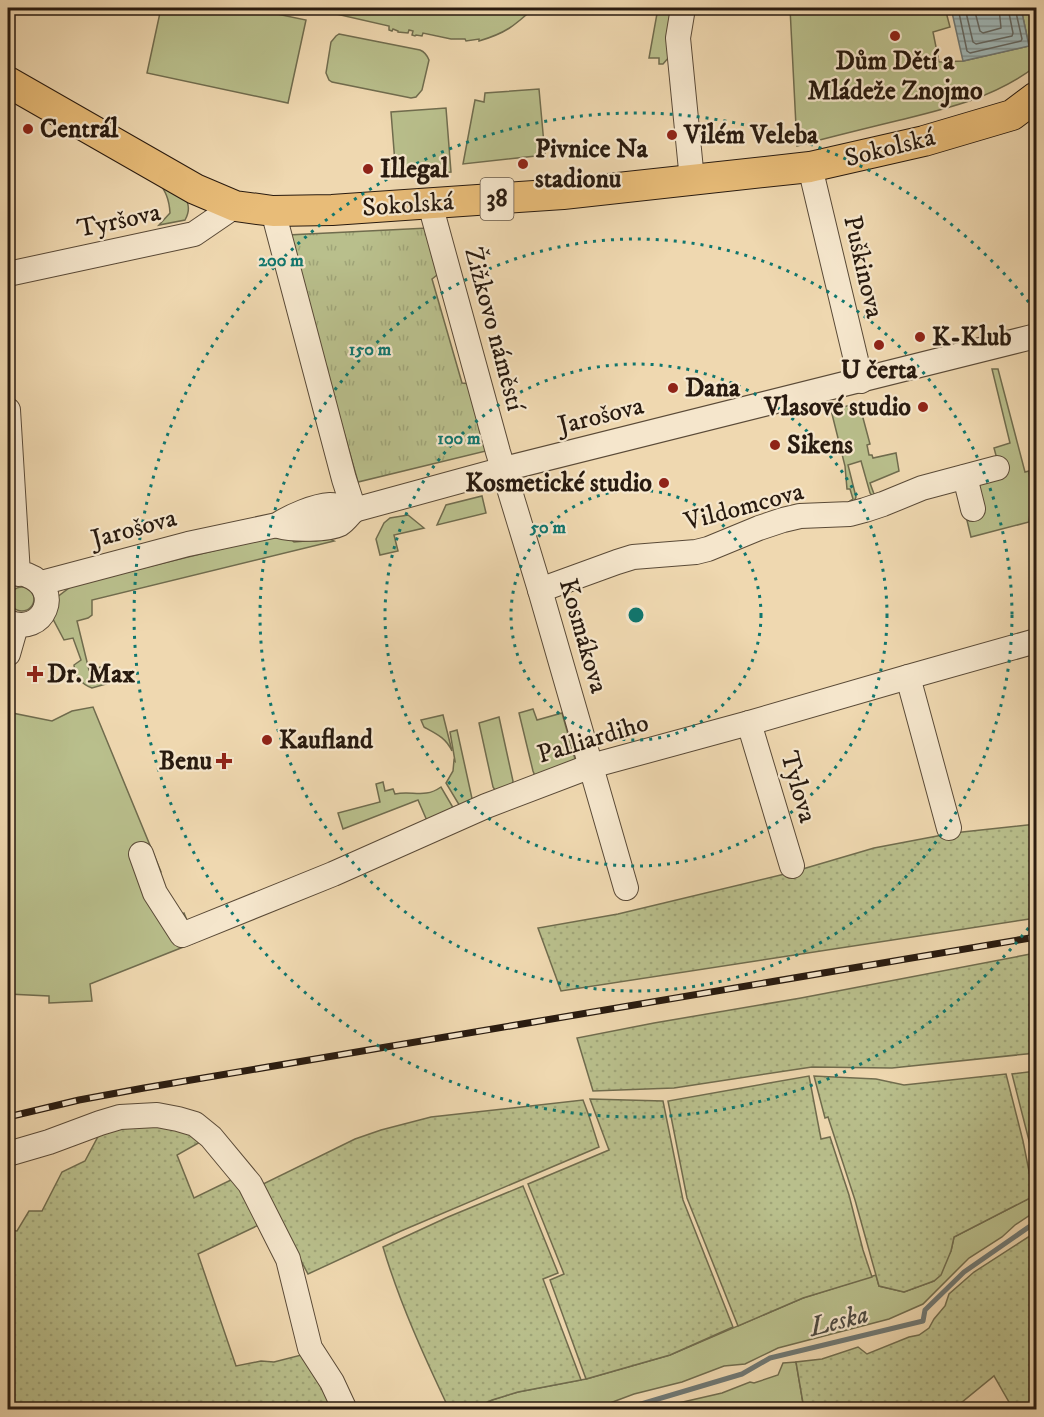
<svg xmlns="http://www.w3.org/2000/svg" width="1044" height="1417" font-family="'IM FELL DW Pica',serif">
<defs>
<pattern id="park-tufts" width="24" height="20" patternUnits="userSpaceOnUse" patternTransform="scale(1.5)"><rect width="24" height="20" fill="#b9bf8c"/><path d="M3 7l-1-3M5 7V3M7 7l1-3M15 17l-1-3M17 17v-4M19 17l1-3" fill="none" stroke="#9fa478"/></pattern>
<pattern id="garden-dots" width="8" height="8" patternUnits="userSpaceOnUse" patternTransform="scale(1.5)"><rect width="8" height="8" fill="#b9bf8c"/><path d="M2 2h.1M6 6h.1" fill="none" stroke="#9fa478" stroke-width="1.8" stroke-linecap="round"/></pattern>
<pattern id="water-rules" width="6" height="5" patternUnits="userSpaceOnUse" patternTransform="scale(1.5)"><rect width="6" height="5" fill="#9fb7b7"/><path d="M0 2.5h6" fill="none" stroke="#829493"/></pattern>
</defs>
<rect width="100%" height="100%" fill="#efd8b0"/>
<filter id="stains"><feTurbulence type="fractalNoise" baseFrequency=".00333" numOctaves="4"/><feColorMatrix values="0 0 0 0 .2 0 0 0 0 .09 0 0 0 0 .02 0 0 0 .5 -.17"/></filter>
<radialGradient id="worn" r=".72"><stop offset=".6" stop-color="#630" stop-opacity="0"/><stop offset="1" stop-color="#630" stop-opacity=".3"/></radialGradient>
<!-- grass -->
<g fill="#b9bf8c" stroke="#706c4e" stroke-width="1.5">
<polygon points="161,8 248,8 306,20 288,103 147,73"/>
<path d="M310,8h224c-20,18 -28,25 -55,33v-2l-13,2 -1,-2h-14l-28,-6 -1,3 -6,-1 -1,1 -3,-1 1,-4 -4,-1 -1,3 -10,-1v-1l-5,-2 -1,2 -3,-1v-4z"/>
<polygon points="658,8 675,8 670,56 663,64 659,64 659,58 649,58"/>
<path d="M790,8h155l5,19 -17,5 6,30 24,-1 66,-15 -8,-38h15v58c-41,32 -91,43 -140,55 -33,8 -66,16 -99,25z"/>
<path d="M339,34l81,16c5,2 7,5 9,10l-7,30 -6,7 -5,1 -79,-16 -3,-2 -3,-7 5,-31 5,-6z"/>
<polygon points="539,89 545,155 463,164 475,100 484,102 485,93"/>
<polygon points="446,108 451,172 396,176 391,112"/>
<path d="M156,177l29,19c4,9 5,15 0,24l-26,5 11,-12c-1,-17 -6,-23 -14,-36z"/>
<polygon points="992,369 998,369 1025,472 1029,471 1032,496 1029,522 971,537 965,512 979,484 1001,474 994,448 1010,443"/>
<polygon points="859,403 870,444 867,445 869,455 872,455 873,458 896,453 899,471 870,483 874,494 878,493 880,497 873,497 870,493 861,461 848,465 856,497 854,502 850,504 850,501 853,499 850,489 847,489 845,466 831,410"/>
<polygon points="482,496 486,513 437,525 446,505"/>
<polygon points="408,515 424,528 394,535 398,551 380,555 376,539 384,523 390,518"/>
<path d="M288,536l6,6 36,-3 4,2 -242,59v15l-4,3 -11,3 12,49 12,-3 5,17 -14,4c-11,-4 -17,-11 -18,-23l7,-5 -8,-22 -9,2 -11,-21 3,-21 17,-13 197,-48z"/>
<circle cx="22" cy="599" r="12"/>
<polygon points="93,707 161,872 156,875 174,918 184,913 196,942 90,984 92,1001 49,1003 49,996 8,994 8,738 12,713 52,721 72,711"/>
<polygon points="533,709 537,720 562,713 575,759 573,762 535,776 533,771 519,713"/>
<path d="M443,715l9,36c-6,-13 -15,-17 -28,-24l-3,-7z"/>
<polygon points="499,717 513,781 512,787 495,790 493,787 479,723"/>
<polygon points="457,730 473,803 461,808 446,783 453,771 454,760 455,761 450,732"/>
<path d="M383,782l2,9 8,-2 2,5c17,-4 29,5 46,-7l14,24 -27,12 -10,-23 -75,29 -5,-16 42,-11 -4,-18z"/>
<polygon points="1036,1190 1036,1211 1015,1225 1002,1237 969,1258 923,1304 889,1319 778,1348 745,1364 724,1366 682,1382 634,1394 594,1409 473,1410 492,1400 518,1392 586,1379 670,1355 803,1298 876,1275 879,1286 904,1292 934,1281 951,1251 954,1237 1034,1196"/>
<polygon points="796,1362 804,1409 648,1410 722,1393 750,1382 754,1383 778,1375 783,1363"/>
</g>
<!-- park -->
<polygon fill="url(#park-tufts)" stroke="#706c4e" stroke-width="1.5" points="428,228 441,272 432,279 462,383 472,384 490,450 358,482 288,235"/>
<!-- garden -->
<g fill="url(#garden-dots)" stroke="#706c4e" stroke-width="1.5">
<polygon points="1036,824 1036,918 561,991 538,928 618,914 789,873 874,848 953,833"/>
<polygon points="1036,953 1036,1053 892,1068 812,1067 674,1088 593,1091 577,1038 654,1023 801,998"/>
<polygon points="1036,1071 1036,1168 1012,1074"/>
<polygon points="1006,1074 1023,1141 1034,1196 954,1237 951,1251 941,1275 934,1281 904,1292 879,1286 855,1200 828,1117 825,1118 814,1076 876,1079 904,1085"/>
<polygon points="809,1076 821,1139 830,1137 849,1195 863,1250 872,1277 803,1298 738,1326 687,1198 668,1101"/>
<polygon points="590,1099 663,1101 683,1200 733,1327 670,1355 586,1379 550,1280 564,1274 528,1184 609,1150"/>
<polygon points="583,1100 589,1116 599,1147 401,1231 308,1274 261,1185 355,1139 381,1130 431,1117"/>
<polygon points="159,1115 209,1137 177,1155 194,1198 235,1178 263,1223 198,1254 236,1366 261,1361 274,1362 309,1353 339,1409 14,1409 8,1383 8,1230 17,1231 29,1211 42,1211 62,1172 85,1161 101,1131"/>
<path d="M523,1186l35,87 -15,6 38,101 -63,12 -26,8 -19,9h-24c-25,-53 -49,-105 -66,-162l65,-30z"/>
<polygon points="1036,1232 1036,1409 1013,1409 994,1376 962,1402 949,1409 804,1409 796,1362 822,1359 858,1347 867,1354 909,1337 919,1335 929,1328 934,1319 945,1306 949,1294 974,1272"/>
</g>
<!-- water -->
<polygon fill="url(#water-rules)" stroke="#6f7874" stroke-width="1.5" points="951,8 1021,8 1029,46 963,61"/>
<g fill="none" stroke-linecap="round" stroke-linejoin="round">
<!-- shore -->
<g stroke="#646863" stroke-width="1.5">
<polyline points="958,8 967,51 970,53 1021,41 1022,39 1015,8"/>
<polyline points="965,8 973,42 976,44 1012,36 1013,33 1008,8"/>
<polyline points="974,8 980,31 983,33 1001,28 999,8"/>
</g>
<!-- stream -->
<polyline stroke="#6f7874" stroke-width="5" points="621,1410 742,1374 770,1358 923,1321 925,1310 964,1272 1036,1222"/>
<!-- minor casing -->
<g stroke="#5a4a37" stroke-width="26">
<g id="minor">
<polyline points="683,8 678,38 692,180"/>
<polyline points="810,167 861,381"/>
<polyline points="430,204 498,452 540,590 626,888"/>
<polyline points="273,211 344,479 354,510"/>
<polyline points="8,274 194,234 235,206"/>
<polyline points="8,410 18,574"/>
<polyline points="965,477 973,509"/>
<path d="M279,526c13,4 49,4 61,-2 5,-3 10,-10 14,-14"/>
<path d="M41,583l147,-39 89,-19c14,-9 37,-19 53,-20 8,0 17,3 24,5l150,-41 532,-133"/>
<polyline points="540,590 617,562 633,557 696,552 708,549 759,528 783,520 800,516 850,514 865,510 883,504 922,488 997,468"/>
<path d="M8,622c36,15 56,-33 19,-47"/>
<polyline points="8,654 16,626"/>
<polyline points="908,677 949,828"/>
<polyline points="749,723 792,866"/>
<polyline points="141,854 155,893 182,935 333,874 486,806 591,766 749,723 908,677 1036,641"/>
<polyline points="8,1154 49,1142 100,1123 120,1117 157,1115 178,1119 195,1124 211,1137 250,1184 288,1259 310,1348 332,1382 345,1410"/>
</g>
</g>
<!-- major casing -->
<g stroke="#281a0f" stroke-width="32">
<polyline id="major" points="8,82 195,189 235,206 273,211 332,210 563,194 810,167 924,141 1012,115 1036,97"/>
</g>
<!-- minor -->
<use href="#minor" stroke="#f5e6cc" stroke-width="24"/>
<!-- major -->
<use href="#major" stroke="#e8bc78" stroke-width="30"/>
<!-- rail casing -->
<g stroke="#281a0f" stroke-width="7">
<polyline id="rail" points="8,1117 79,1100 144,1088 1036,937"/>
</g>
<!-- rail -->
<use href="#rail" stroke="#f5e6cc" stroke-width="4.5" stroke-dasharray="14" stroke-linecap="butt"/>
</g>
<!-- distance rings -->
<g fill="none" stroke="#0f766e" stroke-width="3" stroke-dasharray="3 6">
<circle cx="636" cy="615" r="125"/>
<circle cx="636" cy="615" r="251"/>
<circle cx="636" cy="615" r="376"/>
<path d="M1034 921A502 502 0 1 1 1034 309"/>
</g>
<!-- markers -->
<g fill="#8f2418" stroke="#f5e6cc" stroke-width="2">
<circle cx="895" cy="36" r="6"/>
<circle cx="28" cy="129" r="6"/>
<circle cx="672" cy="135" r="6"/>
<circle cx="523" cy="164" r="6"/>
<circle cx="368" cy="169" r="6"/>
<circle cx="920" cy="337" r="6"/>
<circle cx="879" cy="345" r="6"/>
<circle cx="673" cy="388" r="6"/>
<circle cx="923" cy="407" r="6"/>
<circle cx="775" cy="445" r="6"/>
<circle cx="664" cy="483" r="6"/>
<path d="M32 665h6v6h6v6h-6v6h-6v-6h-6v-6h6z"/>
<circle cx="267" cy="740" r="6"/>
<path d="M221 752h6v6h6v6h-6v6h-6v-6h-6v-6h6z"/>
</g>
<g text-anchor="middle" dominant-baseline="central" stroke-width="4.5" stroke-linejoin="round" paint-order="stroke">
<!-- shield labels -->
<rect fill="#f5e6cc" stroke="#665748" stroke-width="1.5" x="480.5" y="178" width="33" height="42" rx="4.5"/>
<g font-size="24" font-weight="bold" fill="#281a0f">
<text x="497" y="199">38</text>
</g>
<!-- poi labels -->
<g font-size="26" font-weight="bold" fill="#281a0f" stroke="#f5e6cc" text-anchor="start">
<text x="895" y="61" text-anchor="middle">Dům Dětí a<tspan x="895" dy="30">Mládeže Znojmo</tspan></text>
<text x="40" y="129">Centrál</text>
<text x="684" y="135">Vilém Veleba</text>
<text x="535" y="149">Pivnice Na<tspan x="535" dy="30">stadionu</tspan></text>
<text x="380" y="169">Illegal</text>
<text x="932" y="337">K-Klub</text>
<text x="879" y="370" text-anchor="middle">U čerta</text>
<text x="685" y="388">Dana</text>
<text x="911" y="407" text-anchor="end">Vlasové studio</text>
<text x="787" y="445">Sikens</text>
<text x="652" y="483" text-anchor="end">Kosmetické studio</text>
<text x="47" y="674">Dr. Max</text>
<text x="279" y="740">Kaufland</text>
<text x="212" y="761" text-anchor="end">Benu</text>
</g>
<!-- street labels -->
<g font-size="26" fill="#281a0f" stroke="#f5e6cc">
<text transform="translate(890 148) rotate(-14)">Sokolská</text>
<text transform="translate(408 205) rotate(-4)">Sokolská</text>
<text transform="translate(119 221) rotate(-12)">Tyršova</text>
<text transform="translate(863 267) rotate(77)">Puškinova</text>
<text transform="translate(494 329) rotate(75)">Žižkovo náměstí</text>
<text transform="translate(601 416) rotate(-14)">Jarošova</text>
<text transform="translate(744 507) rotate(-15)">Vildomcova</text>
<text transform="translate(134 529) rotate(-15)">Jarošova</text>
<text transform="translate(583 636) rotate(74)">Kosmákova</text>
<text transform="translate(593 739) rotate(-17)">Palliardiho</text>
<text transform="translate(798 787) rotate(74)">Tylova</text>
</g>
<!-- water labels -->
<g font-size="27" font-style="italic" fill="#4c4941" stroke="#f5e6cc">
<text transform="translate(839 1321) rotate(-14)">Leska</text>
</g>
</g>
<circle cx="636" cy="615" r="9" fill="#0f766e" stroke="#f5e6cc" stroke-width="3"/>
<g font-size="18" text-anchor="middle" font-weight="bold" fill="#0f766e" stroke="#f5e6cc" stroke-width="4.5" stroke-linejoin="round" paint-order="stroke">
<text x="281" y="266">200 m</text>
<text x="370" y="355">150 m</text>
<text x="459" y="444">100 m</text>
<text x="548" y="533">50 m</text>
</g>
<!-- margin -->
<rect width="1044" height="1417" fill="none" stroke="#efd8b0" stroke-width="30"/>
<rect x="9" y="9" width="1026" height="1399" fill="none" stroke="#281a0f" stroke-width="3"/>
<rect x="15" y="15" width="1014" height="1387" fill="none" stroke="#281a0f" stroke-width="1.5"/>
<rect width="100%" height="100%" filter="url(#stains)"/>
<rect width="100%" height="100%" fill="url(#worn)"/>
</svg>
